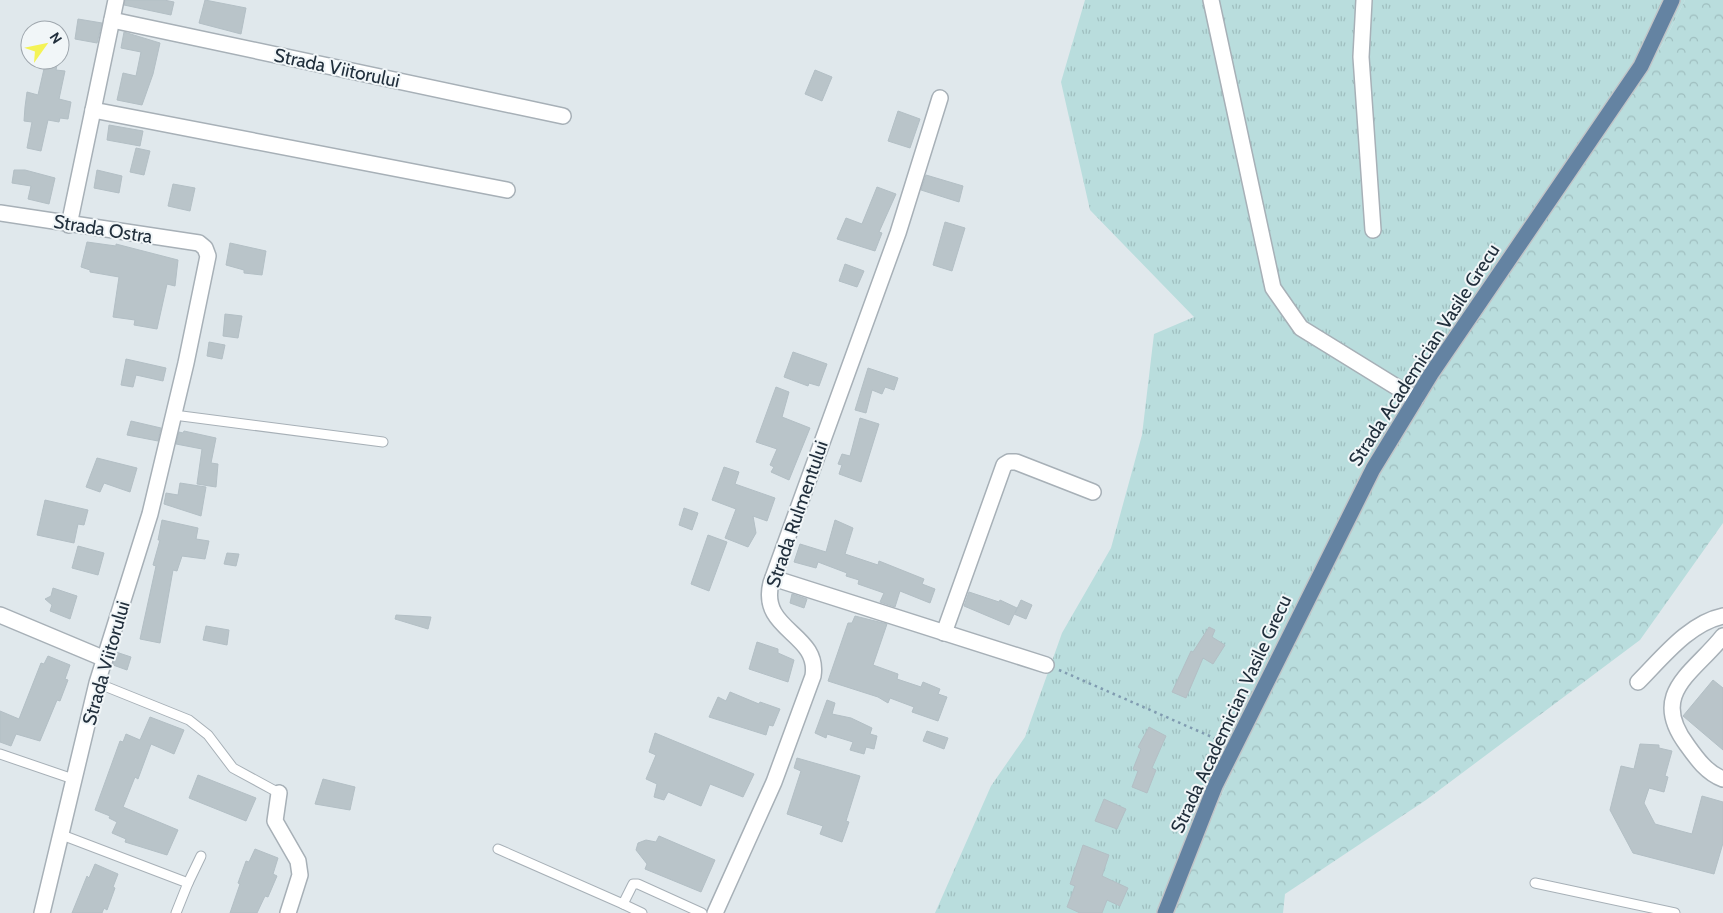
<svg xmlns="http://www.w3.org/2000/svg" width="1723" height="913" font-family="Cabin,sans-serif">
<defs>
<pattern id="grass-tufts" width="24" height="20" patternUnits="userSpaceOnUse" patternTransform="scale(1.25)"><rect width="24" height="20" fill="#b9dddd"/><path d="M3 7l-1-3M5 7V3M7 7l1-3M15 17l-1-3M17 17v-4M19 17l1-3" fill="none" stroke="#9fbebf"/></pattern>
<pattern id="forest-crowns" width="20" height="18" patternUnits="userSpaceOnUse" patternTransform="scale(1.25)"><rect width="20" height="18" fill="#b9dddd"/><path d="M2 6a3 3 0 1 1 6 0M12 15a3 3 0 1 1 6 0" fill="none" stroke="#9fbebf"/></pattern>
</defs>
<rect width="100%" height="100%" fill="#e0e8ec"/>
<!-- grass -->
<polygon fill="url(#grass-tufts)" points="1085,0 1685,0 1663,44 1587,156 1351,534 1302,621 1252,726 1170,913 935,913 991,786 1025,737 1062,633 1111,548 1142,435 1154,334 1194,317 1090,210 1061,82"/>
<!-- forest -->
<polygon fill="url(#forest-crowns)" points="1685,0 1723,0 1723,523 1640,640 1426,800 1285,894 1283,913 1170,913 1252,726 1302,621 1422,404 1498,285 1663,44"/>
<!-- building -->
<g fill="#b9c4c9" stroke="#b3bfc5">
<polygon points="125,0 164,0 174,2 171,15 124,5"/>
<polygon points="205,0 246,8 241,34 199,23"/>
<polygon points="78,19 102,23 97,43 75,39"/>
<polygon points="124,32 160,43 153,74 142,105 117,100 123,73 136,76 141,52 121,48"/>
<polygon points="46,60 58,60 56,70 65,71 59,99 71,102 68,119 60,118 59,122 48,120 41,151 27,148 32,122 24,121 25,107 27,92 38,95"/>
<polygon points="815,70 832,77 822,101 805,94"/>
<polygon points="898,111 920,119 910,148 888,141"/>
<polygon points="109,125 143,131 140,146 107,140"/>
<polygon points="136,148 150,151 144,175 130,172"/>
<polygon points="14,170 25,170 55,178 49,204 28,199 31,186 12,183"/>
<polygon points="97,170 122,176 119,193 94,188"/>
<polygon points="926,175 963,186 959,202 921,190"/>
<polygon points="173,184 195,188 190,211 168,206"/>
<polygon points="877,187 896,194 879,232 882,233 875,251 837,239 846,218 862,224"/>
<polygon points="945,222 965,228 952,271 933,265"/>
<polygon points="87,242 116,246 116,244 178,260 175,286 167,284 157,329 134,325 135,320 113,317 119,277 90,272 90,270 81,267"/>
<polygon points="230,243 266,251 262,275 244,273 244,270 226,265"/>
<polygon points="845,264 864,271 857,287 839,281"/>
<polygon points="225,314 242,316 238,338 223,336"/>
<polygon points="209,342 225,345 222,359 207,356"/>
<polygon points="793,352 827,364 819,386 809,383 808,386 784,377"/>
<polygon points="126,359 166,368 163,381 136,375 133,387 121,385"/>
<polygon points="868,368 898,378 894,390 885,387 882,394 872,390 866,413 855,410"/>
<polygon points="776,387 789,392 782,417 810,428 789,480 771,472 774,467 770,465 777,449 756,442"/>
<polygon points="860,418 879,424 861,482 839,474 842,465 838,464 842,454 850,456"/>
<polygon points="131,421 161,428 158,441 127,435"/>
<polygon points="184,431 216,438 211,463 218,464 216,487 197,484 202,449 176,444 179,432 183,433"/>
<polygon points="97,458 137,468 130,492 104,483 100,492 86,487"/>
<polygon points="724,467 739,472 735,484 775,498 767,521 753,516 756,533 748,547 725,538 736,509 712,500"/>
<polygon points="180,483 206,487 201,516 164,504 166,493 178,495"/>
<polygon points="45,500 88,510 84,525 78,524 74,543 37,535"/>
<polygon points="684,508 698,513 692,530 679,525"/>
<polygon points="162,520 198,528 196,539 209,541 205,559 182,556 177,571 173,570 160,643 140,639 156,566 153,565 160,540 158,540"/>
<polygon points="835,520 853,528 845,554 878,565 879,561 924,579 922,584 935,589 930,603 900,591 895,607 880,602 884,593 858,584 859,580 846,576 847,573 818,562 816,568 794,562 800,544 826,552"/>
<polygon points="708,535 727,542 709,591 691,584"/>
<polygon points="78,546 104,553 98,575 72,568"/>
<polygon points="227,553 239,554 236,566 224,564"/>
<polygon points="53,588 77,596 70,619 50,611 52,605 45,599 51,596"/>
<polygon points="969,592 999,602 1000,600 1017,608 1015,613 1021,600 1032,605 1026,619 1014,614 1009,625 964,606"/>
<polygon points="792,594 807,599 804,608 790,603"/>
<polygon points="396,615 431,617 428,629 395,619"/>
<polygon points="855,616 887,624 873,665 898,674 897,679 921,687 923,682 940,689 938,694 947,697 938,721 912,712 914,707 890,698 888,703 878,697 828,681 848,623 852,623"/>
<polygon points="206,626 229,630 227,645 203,640"/>
<polygon points="1209,627 1215,630 1212,637 1225,645 1213,664 1203,658 1186,698 1172,692 1191,651 1193,652"/>
<polygon points="757,642 778,649 778,653 794,660 788,682 749,669"/>
<polygon points="116,652 131,657 127,670 113,665"/>
<polygon points="48,656 70,665 65,679 68,680 60,701 57,700 40,741 16,734 11,746 0,742 0,711 19,719 41,663 44,664"/>
<polygon points="1713,680 1723,688 1723,750 1683,716"/>
<polygon points="730,692 759,704 760,702 780,709 773,726 769,725 766,735 709,717 718,697 726,701"/>
<polygon points="827,700 835,703 832,714 851,718 872,728 870,734 877,736 874,749 866,747 864,754 850,750 853,742 827,734 826,738 815,733"/>
<polygon points="150,717 184,730 174,754 151,744 138,779 135,777 123,807 178,830 167,855 125,842 126,839 112,833 117,822 109,818 110,816 95,810 120,741 123,742 126,734 140,740"/>
<polygon points="1149,727 1166,736 1152,768 1156,770 1147,793 1132,787 1138,771 1133,769 1141,749 1138,747"/>
<polygon points="927,731 948,738 944,749 923,741"/>
<polygon points="655,733 754,774 743,797 710,784 701,806 668,792 664,800 654,797 657,784 646,779 656,755 649,752"/>
<polygon points="1640,744 1659,745 1659,748 1672,751 1665,776 1668,777 1664,792 1649,788 1644,803 1655,824 1692,834 1702,796 1723,802 1723,843 1714,874 1633,853 1610,810 1621,766 1634,769"/>
<polygon points="797,758 860,776 846,821 849,822 842,842 820,834 823,826 787,814 801,771 794,768"/>
<polygon points="198,775 256,798 246,821 189,798"/>
<polygon points="323,779 355,787 350,810 315,804"/>
<polygon points="1104,799 1126,809 1117,829 1095,821"/>
<polygon points="659,836 715,860 701,892 645,869 647,864 636,850 638,843 646,840 656,842"/>
<polygon points="1083,845 1109,855 1102,876 1128,888 1120,906 1107,900 1102,913 1080,913 1067,907 1075,886 1070,884"/>
<polygon points="255,849 278,858 273,874 277,876 268,897 265,896 257,913 230,913 240,884 238,883 246,861 249,862"/>
<polygon points="95,864 118,874 113,887 115,888 107,910 104,908 102,913 72,913 87,876 89,878"/>
</g>
<g fill="none" stroke-linecap="round" stroke-linejoin="round">
<!-- lane casing -->
<g stroke="#a7b0b7" stroke-width="11">
<g id="lane">
<polyline points="174,415 383,442"/>
<polyline points="97,683 189,720 208,735 233,768 279,793"/>
<polyline points="0,754 76,780"/>
<polyline points="62,835 188,883 176,913"/>
<polyline points="498,849 623,904 633,884 638,884 702,913"/>
<polyline points="188,883 201,856"/>
<polyline points="1535,883 1675,913"/>
<polyline points="623,904 642,913"/>
</g>
</g>
<!-- street casing -->
<g stroke="#a7b0b7" stroke-width="18">
<g id="street">
<polyline points="1211,0 1273,288 1301,328 1416,399"/>
<polyline points="1364,0 1361,57 1373,230"/>
<polyline points="112,20 563,116"/>
<polyline points="93,110 507,190"/>
<polyline points="0,213 199,243 205,248 208,256 186,363 150,514 97,683 42,913"/>
<polyline points="69,225 116,0"/>
<polyline points="773,578 1046,665"/>
<polyline points="0,615 105,659"/>
<polyline points="944,633 1004,465 1009,462 1016,462 1093,492"/>
<path d="M1723,636c-29,37 -75,57 -36,109 10,14 20,28 36,34"/>
<path d="M1638,682c24,-24 51,-59 85,-66"/>
<polyline points="279,793 275,821 298,861 300,875 288,913"/>
<path d="M715,913l59,-131 39,-106c7,-43 -54,-45 -42,-93l127,-350 42,-135"/>
</g>
</g>
<!-- primary casing -->
<g stroke="#c1c5c8" stroke-width="18">
<polyline id="primary" points="1165,913 1215,786 1373,469 1431,374 1641,66 1672,0"/>
</g>
<!-- path -->
<polyline stroke="#809bb0" stroke-width="2.5" stroke-dasharray="2.5 4" stroke-linecap="butt" points="1059,670 1221,741"/>
<!-- lane -->
<use href="#lane" stroke="#fff" stroke-width="9"/>
<!-- street -->
<use href="#street" stroke="#fff" stroke-width="15"/>
<!-- primary -->
<use href="#primary" stroke="#6483a2" stroke-width="15"/>
</g>
<g text-anchor="middle" dominant-baseline="central" stroke-width="4" stroke-linejoin="round" paint-order="stroke">
<!-- street labels -->
<g font-size="19" fill="#212f3c" stroke="#f1f6f8">
<text transform="translate(337 68) rotate(12)">Strada Viitorului</text>
<text transform="translate(103 229) rotate(9)">Strada Ostra</text>
<text transform="translate(1424 355) rotate(-57)">Strada Academician Vasile Grecu</text>
<text transform="translate(797 514) rotate(-71)">Strada Rulmentului</text>
<text transform="translate(106 663) rotate(-74)">Strada Viitorului</text>
<text transform="translate(1231 714) rotate(-65)">Strada Academician Vasile Grecu</text>
</g>
</g>
<!-- north arrow -->
<g transform="translate(45 45) rotate(57)"><circle r="24" fill="#f1f6f8" stroke="#9ea6ad"/>
<path d="M0-4L9 19L0 12L-9 19Z" fill="#f4f356"/>
<text y="-8" font-size="14" font-weight="bold" text-anchor="middle" fill="#212f3c">N</text>
</g>
</svg>
